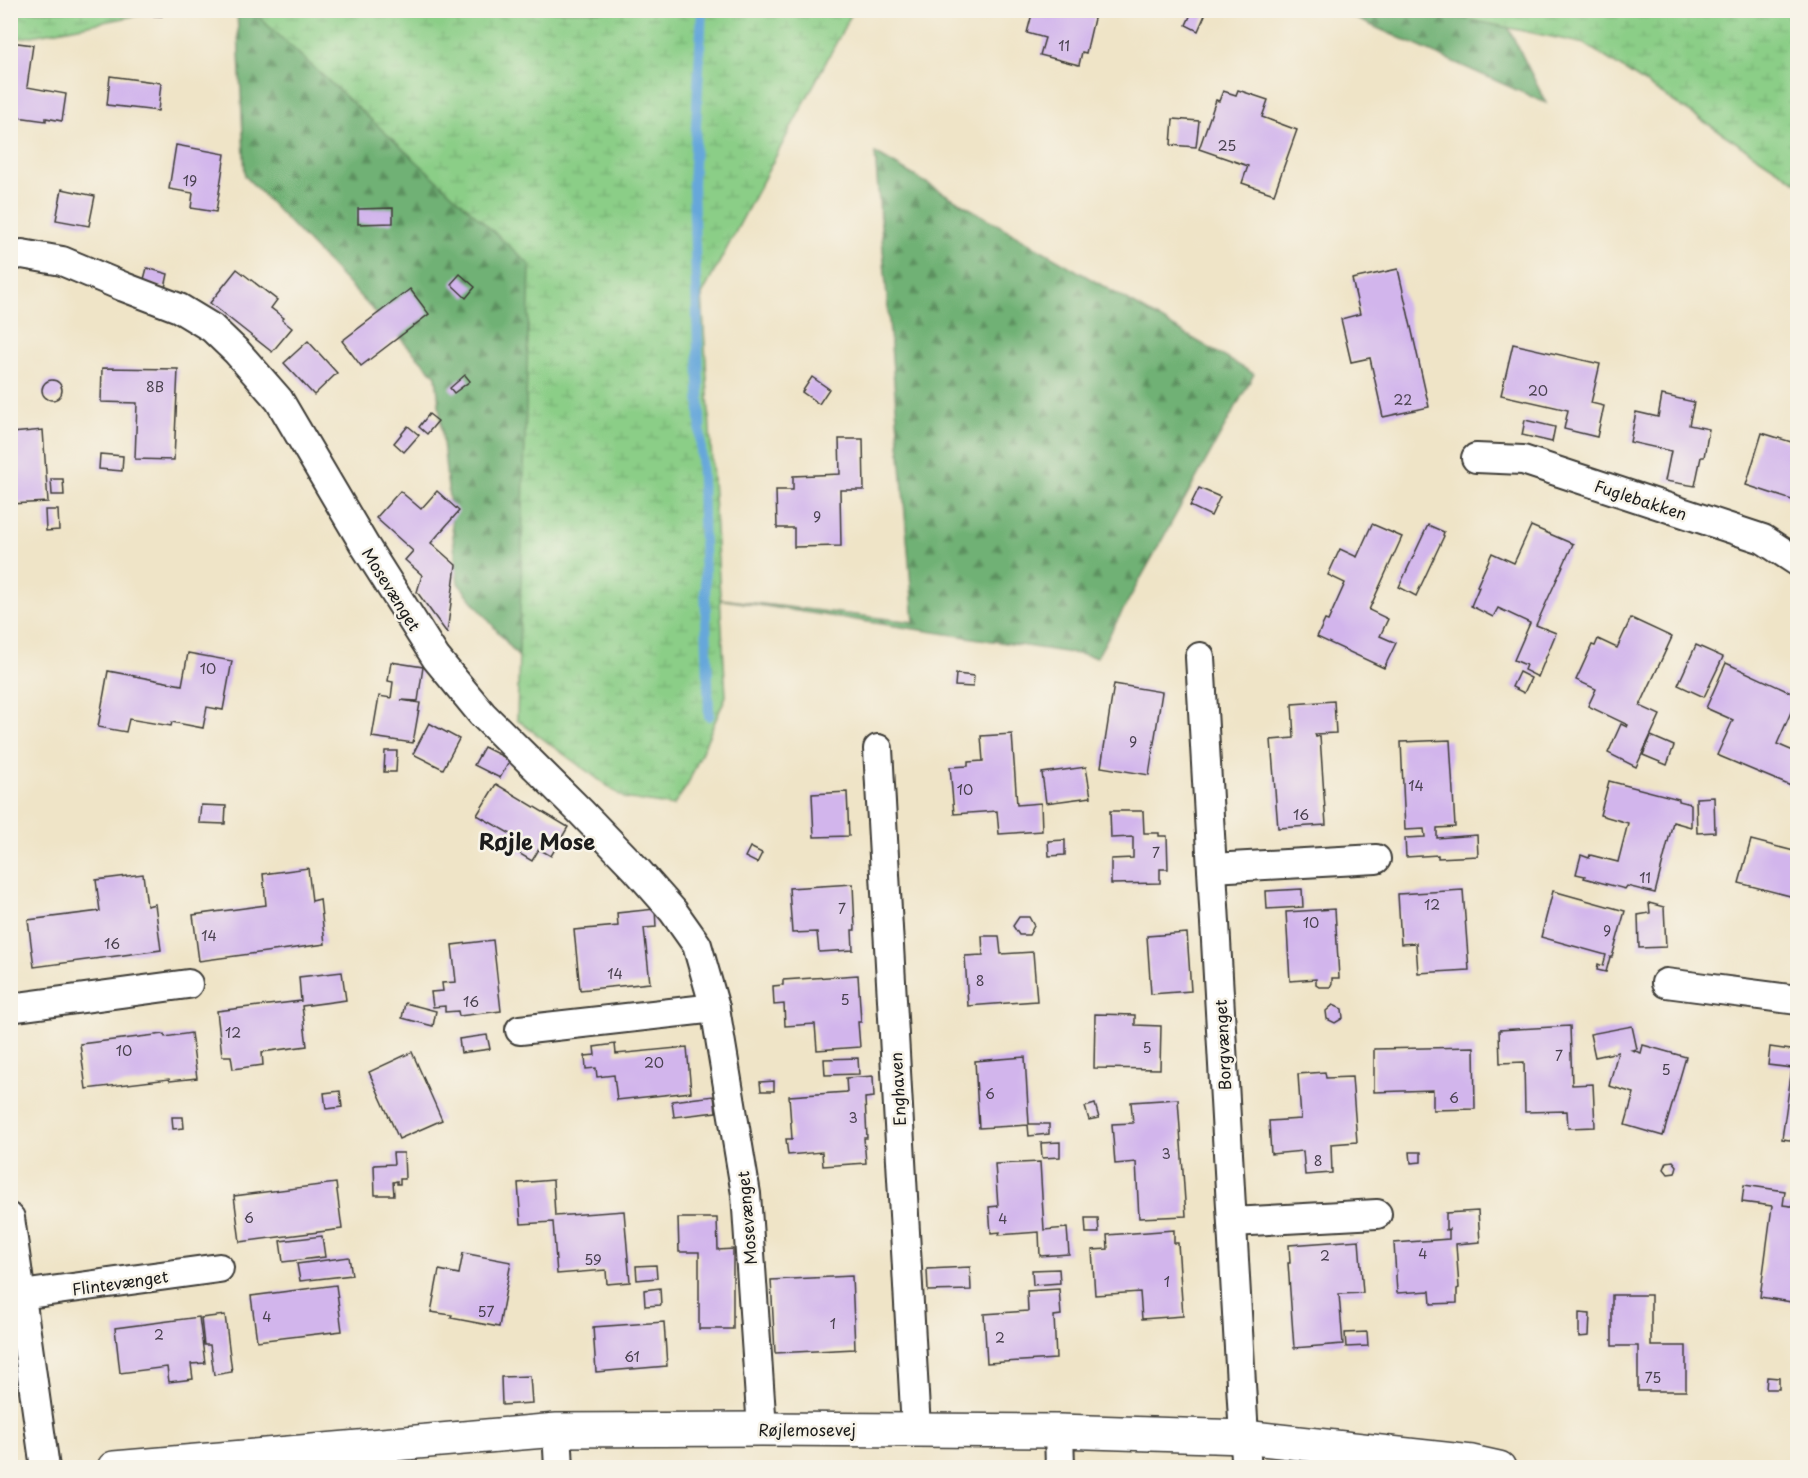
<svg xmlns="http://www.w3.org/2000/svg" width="1808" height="1478" font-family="'Playpen Sans',sans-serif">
<defs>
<pattern id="forest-firs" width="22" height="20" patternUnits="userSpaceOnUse" patternTransform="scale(1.5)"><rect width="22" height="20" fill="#70b174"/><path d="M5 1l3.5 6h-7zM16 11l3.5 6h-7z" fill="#5b8f5e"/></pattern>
<pattern id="wetland-marsh" width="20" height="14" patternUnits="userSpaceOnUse" patternTransform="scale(1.5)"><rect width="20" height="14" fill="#8bce87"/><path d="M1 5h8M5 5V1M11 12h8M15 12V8" fill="none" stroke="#77b074"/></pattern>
</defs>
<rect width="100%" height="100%" fill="#f7f3e8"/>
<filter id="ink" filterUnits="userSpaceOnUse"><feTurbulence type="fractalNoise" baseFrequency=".0167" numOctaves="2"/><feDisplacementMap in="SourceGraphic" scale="12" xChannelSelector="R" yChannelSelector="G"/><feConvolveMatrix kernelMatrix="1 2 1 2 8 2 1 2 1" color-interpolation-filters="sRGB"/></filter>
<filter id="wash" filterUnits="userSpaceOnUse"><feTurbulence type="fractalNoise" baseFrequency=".008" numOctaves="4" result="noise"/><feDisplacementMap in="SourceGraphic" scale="24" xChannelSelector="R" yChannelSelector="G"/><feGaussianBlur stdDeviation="1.35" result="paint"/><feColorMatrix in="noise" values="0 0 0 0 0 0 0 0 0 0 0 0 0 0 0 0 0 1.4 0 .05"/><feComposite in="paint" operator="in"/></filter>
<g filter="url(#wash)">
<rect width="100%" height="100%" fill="#efe4c7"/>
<!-- forest -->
<g fill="url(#forest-firs)" stroke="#466648" stroke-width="1.5">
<polygon points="237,11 688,11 521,660 458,583 436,376 245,176"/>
<polygon points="1339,11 1500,11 1546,103"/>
<polygon points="875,153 1254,374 1097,657 719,599 914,622"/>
</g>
<!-- wetland -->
<g fill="url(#wetland-marsh)" stroke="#547552" stroke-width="1.5">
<polygon points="11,11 160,11 11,40"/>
<polygon points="252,11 853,11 702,295 726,696 687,786 673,806 624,798 517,720 530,265"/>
<polygon points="1429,11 1797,11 1797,182 1585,44"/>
</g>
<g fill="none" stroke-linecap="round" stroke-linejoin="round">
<!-- stream -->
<polyline stroke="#66a7da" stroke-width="10" points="702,10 693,184 709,716"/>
</g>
<g id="blocks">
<!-- building -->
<g fill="#d2b5ec">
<polygon points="143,10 163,10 162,16 142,15"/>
<polygon points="1033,10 1096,10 1086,53 1082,52 1079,65 1040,55 1045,38 1027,33"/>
<polygon points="1193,10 1205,15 1198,31 1186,25"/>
<polygon points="10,42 33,45 27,87 66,94 62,121 46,118 46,121 10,116"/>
<polygon points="110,76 161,83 158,111 107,105"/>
<polygon points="1238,90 1268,100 1262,117 1297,130 1274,194 1242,183 1248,166 1199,149 1216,100 1219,101 1223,91 1236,95"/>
<polygon points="1173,119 1199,121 1196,147 1171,145"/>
<polygon points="176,145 225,154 216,212 191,208 193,193 169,189"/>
<polygon points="62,189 95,196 89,226 56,220"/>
<polygon points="393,208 393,223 358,224 358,209"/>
<polygon points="147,268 168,274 165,288 143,283"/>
<polygon points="237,269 277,300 271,308 284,318 282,320 292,328 272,352 210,303"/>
<polygon points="1398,269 1429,407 1383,417 1370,358 1351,362 1341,319 1360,314 1352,279"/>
<polygon points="460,274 475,287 466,298 451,284"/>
<polygon points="410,289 429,314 361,366 342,341"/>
<polygon points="308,341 337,373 314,395 284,363"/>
<polygon points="1513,344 1600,364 1591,403 1604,406 1597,437 1564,429 1568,410 1501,395"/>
<polygon points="102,368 178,369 174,460 135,459 137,403 101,402"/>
<polygon points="465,375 470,381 454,393 450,388"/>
<polygon points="812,377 829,389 819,404 802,392"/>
<circle cx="52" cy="390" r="10"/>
<polygon points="1662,395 1694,402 1689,425 1709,429 1704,457 1701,457 1695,486 1665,481 1671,451 1630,442 1636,412 1658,417"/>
<polygon points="429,414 438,421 427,434 419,427"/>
<polygon points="1525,420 1555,427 1552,442 1522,435"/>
<polygon points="408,426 419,435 404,452 394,443"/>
<polygon points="43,430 48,502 10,504 10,453 13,453 12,433"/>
<polygon points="1762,433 1798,444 1798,502 1746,485"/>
<polygon points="839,439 863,439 864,490 840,490 841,546 794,547 794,528 777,528 776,490 793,490 793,476 840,474"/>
<polygon points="100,454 123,456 122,471 99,469"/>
<polygon points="51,479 63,479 64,495 52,495"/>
<polygon points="1199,488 1220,497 1211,516 1190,506"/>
<polygon points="400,491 421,509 437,491 459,511 431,543 456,565 447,633 417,592 422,575 405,560 413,551 376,518"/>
<polygon points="45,510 58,510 59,530 46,531"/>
<polygon points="1372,524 1402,537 1369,610 1388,619 1380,636 1396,643 1384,668 1317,637 1325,620 1328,621 1345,583 1328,575 1340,549 1357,557"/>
<polygon points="1428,525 1444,532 1443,535 1444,536 1416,596 1399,587"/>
<polygon points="1531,526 1573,544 1536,625 1556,633 1538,677 1524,670 1526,665 1514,660 1530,623 1498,608 1493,617 1471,606 1479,587 1477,586 1492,553 1514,563"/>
<polygon points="1631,618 1672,637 1640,706 1660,715 1636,767 1608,753 1621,724 1627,727 1628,725 1588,706 1596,689 1576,680 1592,645 1595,646 1598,639 1617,648"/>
<polygon points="1696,645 1723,657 1704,697 1678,685"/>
<polygon points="188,653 232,661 223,710 207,707 203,728 172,722 171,726 129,719 126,732 98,727 108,671 182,685"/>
<polygon points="391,662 423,667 418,701 401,700 420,703 413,743 372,737 379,696 391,698 393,682 388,681"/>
<polygon points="1726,663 1798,696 1777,744 1798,753 1798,789 1717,755 1733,720 1706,708"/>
<polygon points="1519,672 1531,678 1524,693 1512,687"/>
<polygon points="956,674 974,676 973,687 955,686"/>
<polygon points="1114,684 1162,692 1149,775 1101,767"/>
<polygon points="1334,701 1336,733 1315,734 1316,737 1320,736 1326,825 1278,828 1271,740 1294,738 1292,704"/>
<polygon points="429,723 459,739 443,769 413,754"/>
<polygon points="1012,734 1017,805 1041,803 1042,831 999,834 997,811 954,814 950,767 968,766 968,762 983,761 981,736"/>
<polygon points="1651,736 1674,746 1667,765 1643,755"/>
<polygon points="1450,740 1455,827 1437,828 1437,838 1477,835 1478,856 1438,858 1438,855 1406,857 1405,838 1425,837 1424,829 1405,830 1401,742"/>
<polygon points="484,747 510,760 500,778 474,765"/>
<polygon points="385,751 397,751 396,772 384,772"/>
<polygon points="1086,767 1091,797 1046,803 1042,773"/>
<polygon points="1609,781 1679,799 1679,801 1691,804 1691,827 1673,822 1655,893 1627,886 1625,889 1584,878 1585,876 1576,874 1581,855 1589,858 1590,855 1618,862 1628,823 1600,815"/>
<polygon points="496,784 568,827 551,856 539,849 532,861 510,848 516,837 477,815"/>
<polygon points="847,792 849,836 814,837 812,794"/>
<polygon points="1714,797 1715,832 1697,833 1696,798"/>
<polygon points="201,805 226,806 225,824 199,823"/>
<polygon points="1110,811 1143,811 1144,833 1159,833 1159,836 1167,836 1168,869 1160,869 1160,883 1111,884 1111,859 1133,858 1133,837 1111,838"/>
<polygon points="1065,840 1065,855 1049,856 1048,841"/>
<polygon points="1751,840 1798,852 1798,898 1739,883"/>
<polygon points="750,847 762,853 757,863 745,857"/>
<polygon points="308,868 312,901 320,899 325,944 199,961 193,915 266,905 263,874"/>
<polygon points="143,874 147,906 155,904 161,950 34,967 28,920 100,911 96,880"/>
<polygon points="853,884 855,930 852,930 853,950 819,952 817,932 792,933 789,888"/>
<polygon points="1302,889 1303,907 1267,909 1266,891"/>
<polygon points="1463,890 1469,970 1418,973 1416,943 1401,944 1398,894"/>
<polygon points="1553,891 1625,911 1612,957 1610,957 1606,972 1597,970 1598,964 1603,966 1606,955 1541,937"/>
<polygon points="1649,903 1664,907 1666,947 1639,948 1638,915 1650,913"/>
<polygon points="655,909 656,927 644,928 650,983 580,990 574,930 618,926 617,913"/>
<polygon points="1335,909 1339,978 1332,978 1332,983 1330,987 1319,987 1316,985 1316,979 1290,981 1286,912"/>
<polygon points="1019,917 1029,917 1034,926 1029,935 1019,935 1013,926"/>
<polygon points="1187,933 1191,991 1151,994 1147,936"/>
<polygon points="982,936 999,936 1001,954 1033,952 1037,1001 968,1006 965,956 983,955"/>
<polygon points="493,940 501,1011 459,1016 458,1011 445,1012 445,1006 433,1007 431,992 443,991 442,983 456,982 452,945"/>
<polygon points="342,972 346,1000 302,1006 307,1046 262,1052 263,1065 233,1069 231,1056 222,1056 217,1011 301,1001 299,977"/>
<polygon points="858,975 861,1022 858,1022 860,1047 817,1050 815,1024 785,1026 784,1004 774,1005 773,986 783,985 783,980"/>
<polygon points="405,1003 436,1011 433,1026 402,1018"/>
<polygon points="1333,1005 1342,1009 1343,1018 1335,1023 1327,1019 1326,1011"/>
<polygon points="1095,1014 1135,1015 1135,1025 1161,1026 1160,1069 1094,1068"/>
<polygon points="1570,1026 1572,1085 1593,1084 1595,1127 1568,1128 1567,1111 1525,1112 1524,1062 1500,1063 1499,1030"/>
<polygon points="1632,1026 1637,1049 1632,1050 1641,1053 1643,1045 1686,1057 1663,1136 1625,1125 1634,1093 1609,1086 1618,1052 1595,1057 1590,1034"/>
<polygon points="191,1033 197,1078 170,1081 169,1079 86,1089 80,1044 164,1034 165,1037"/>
<polygon points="487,1035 490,1049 461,1053 459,1039"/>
<polygon points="615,1044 616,1054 687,1047 691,1092 617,1100 614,1075 597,1077 596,1068 586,1069 585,1056 595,1055 594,1047"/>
<polygon points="1474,1047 1475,1109 1433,1110 1433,1090 1374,1092 1374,1049"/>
<polygon points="1770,1047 1798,1051 1798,1141 1782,1139 1792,1068 1768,1065"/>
<polygon points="412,1052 442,1120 399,1139 369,1072"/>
<polygon points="1025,1057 1029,1124 1049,1124 1049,1134 1029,1136 1028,1125 979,1128 975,1061"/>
<polygon points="858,1058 859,1074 825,1075 824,1059"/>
<polygon points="1325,1072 1326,1078 1352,1077 1357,1142 1331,1144 1332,1173 1305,1175 1303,1151 1271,1154 1269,1121 1301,1119 1298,1074"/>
<polygon points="873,1076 874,1097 865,1098 867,1138 864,1138 866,1163 823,1166 822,1152 788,1155 786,1139 792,1139 789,1096 847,1092 846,1078"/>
<polygon points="774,1081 774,1091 761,1091 760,1082"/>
<polygon points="340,1091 342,1107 326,1109 324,1093"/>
<polygon points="714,1096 716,1112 674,1117 672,1101"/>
<polygon points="1178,1099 1186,1216 1139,1218 1136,1162 1115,1164 1112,1124 1133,1123 1131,1102"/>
<polygon points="1095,1104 1099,1118 1089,1120 1085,1107"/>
<polygon points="172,1117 183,1117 184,1128 173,1129"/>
<polygon points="1060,1142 1060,1157 1042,1158 1041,1143"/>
<polygon points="1410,1152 1421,1152 1421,1162 1411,1163"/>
<polygon points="393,1153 404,1153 405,1179 400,1179 400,1184 397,1184 397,1181 393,1182 394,1195 375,1195 374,1165 394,1164"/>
<polygon points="1673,1161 1677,1166 1675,1173 1668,1174 1664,1169 1667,1162"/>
<polygon points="1040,1162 1044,1230 1067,1228 1069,1254 1040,1256 1039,1232 999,1235 1000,1232 991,1233 989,1207 998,1206 995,1164"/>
<polygon points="553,1180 555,1216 624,1211 630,1282 607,1284 606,1270 557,1274 553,1222 521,1224 518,1183"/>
<polygon points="336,1183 342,1229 240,1242 234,1196"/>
<polygon points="1744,1185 1785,1191 1783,1205 1798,1207 1798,1303 1760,1297 1772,1206 1742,1202"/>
<polygon points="1478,1211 1480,1242 1456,1244 1459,1288 1457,1289 1457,1303 1431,1304 1430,1291 1397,1293 1394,1243 1449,1239 1449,1229 1446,1230 1446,1213"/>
<polygon points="678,1218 717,1218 718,1250 733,1249 733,1329 699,1329 699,1252 679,1252"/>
<polygon points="1085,1218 1098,1218 1099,1233 1086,1233"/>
<polygon points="1174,1230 1174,1243 1178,1243 1183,1316 1142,1319 1140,1292 1095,1295 1092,1250 1108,1249 1107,1235"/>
<polygon points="322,1236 325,1257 283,1262 280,1241"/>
<polygon points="1359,1240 1363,1293 1339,1294 1343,1344 1294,1348 1288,1263 1290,1263 1289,1245"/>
<polygon points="463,1253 511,1262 499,1327 451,1318 452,1315 431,1312 439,1270 459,1274"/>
<polygon points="349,1257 352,1275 300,1281 297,1264"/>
<polygon points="656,1265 657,1278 637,1280 636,1266"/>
<polygon points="970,1267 971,1290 928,1291 927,1269"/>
<polygon points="1059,1269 1060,1283 1033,1285 1032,1270"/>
<polygon points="852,1276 855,1349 775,1353 771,1280"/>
<polygon points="336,1285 342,1331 257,1341 251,1296"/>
<polygon points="660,1288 661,1305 645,1306 644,1290"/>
<polygon points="1059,1289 1061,1315 1054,1316 1056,1359 987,1363 984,1314 1028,1311 1027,1291"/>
<polygon points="1612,1295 1651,1295 1651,1346 1686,1346 1686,1391 1638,1391 1638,1346 1612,1346"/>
<polygon points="1579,1313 1590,1314 1589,1336 1579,1337"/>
<polygon points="225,1315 232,1372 214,1375 210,1345 204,1345 201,1318"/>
<polygon points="199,1317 205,1363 191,1364 193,1379 169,1382 167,1367 120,1373 115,1328"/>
<polygon points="664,1322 667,1366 596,1372 593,1327"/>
<polygon points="1367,1332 1368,1346 1346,1347 1345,1333"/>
<polygon points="530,1376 532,1403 502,1405 501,1377"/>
<polygon points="1767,1377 1779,1378 1779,1389 1766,1389"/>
</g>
</g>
</g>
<g filter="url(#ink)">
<use href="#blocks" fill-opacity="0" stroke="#3c3a36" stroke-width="1.5"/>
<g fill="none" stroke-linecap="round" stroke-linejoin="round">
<!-- street casing -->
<g stroke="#3c3a36" stroke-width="32">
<g id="street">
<polyline points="10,256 22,254 62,261 124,287 179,308 212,328 237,352 279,400 365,546 436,658 482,714 581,812 636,869 673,911 697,945 715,1008 746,1194 762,1429"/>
<polyline points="1476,458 1523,460 1763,539 1798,562"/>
<polyline points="1200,657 1244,1437 1247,1468"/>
<polyline points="878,749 916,1429"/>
<polyline points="1212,868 1376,859"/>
<polyline points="1666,983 1798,1000"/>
<polyline points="10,1008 188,984"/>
<polyline points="520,1030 715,1008"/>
<polyline points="10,1218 45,1468"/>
<polyline points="1232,1222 1377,1214"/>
<polyline points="21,1295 219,1268"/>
<polyline points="557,1430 559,1468"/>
<polyline points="1059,1431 1060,1468"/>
</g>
</g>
<!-- secondary casing -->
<g stroke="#3c3a36" stroke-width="36">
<polyline id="secondary" points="114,1468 557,1430 762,1429 1059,1431 1244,1437 1472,1462 1499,1468"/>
</g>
<!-- street -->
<use href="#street" stroke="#fff" stroke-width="28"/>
<!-- secondary -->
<use href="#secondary" stroke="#fff" stroke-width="33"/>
</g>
</g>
<g text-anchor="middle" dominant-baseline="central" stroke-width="5" stroke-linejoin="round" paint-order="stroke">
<!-- number labels -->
<g font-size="14" fill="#4a4250">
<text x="1064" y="45">11</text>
<text x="1227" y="145">25</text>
<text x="190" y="180">19</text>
<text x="155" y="386">8B</text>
<text x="1538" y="390">20</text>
<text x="1403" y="399">22</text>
<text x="817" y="516">9</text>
<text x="208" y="668">10</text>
<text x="1133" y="741">9</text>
<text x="1416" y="785">14</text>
<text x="965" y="789">10</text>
<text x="1301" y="814">16</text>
<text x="1156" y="852">7</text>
<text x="1645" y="877">11</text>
<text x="1432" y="904">12</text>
<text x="842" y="908">7</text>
<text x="1311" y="922">10</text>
<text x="1607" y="930">9</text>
<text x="209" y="935">14</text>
<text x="112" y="943">16</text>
<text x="615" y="973">14</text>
<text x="980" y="980">8</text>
<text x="845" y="999">5</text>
<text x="471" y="1001">16</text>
<text x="233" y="1032">12</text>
<text x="1147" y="1047">5</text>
<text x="124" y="1050">10</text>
<text x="1559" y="1055">7</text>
<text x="654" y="1062">20</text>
<text x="1666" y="1069">5</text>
<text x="990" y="1093">6</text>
<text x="1454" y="1097">6</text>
<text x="853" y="1117">3</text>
<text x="1166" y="1153">3</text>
<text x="1318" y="1160">8</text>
<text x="249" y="1217">6</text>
<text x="1003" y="1218">4</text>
<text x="1423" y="1253">4</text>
<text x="1325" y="1255">2</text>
<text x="593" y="1259">59</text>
<text x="1167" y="1281">1</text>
<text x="486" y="1311">57</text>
<text x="267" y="1316">4</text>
<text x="833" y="1323">1</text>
<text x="159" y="1334">2</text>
<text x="1000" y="1337">2</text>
<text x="632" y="1356">61</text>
<text x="1653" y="1377">75</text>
</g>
<!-- street labels -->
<g font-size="16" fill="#1c1c1c" stroke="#f7f3e8">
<text transform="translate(1641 499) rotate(18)">Fuglebakken</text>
<text transform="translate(392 589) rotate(58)">Mosevænget</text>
<text transform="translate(1222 1045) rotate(-93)">Borgvænget</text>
<text transform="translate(897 1089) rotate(-93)">Enghaven</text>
<text transform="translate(746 1218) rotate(-95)">Mosevænget</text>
<text transform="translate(120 1282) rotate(-8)">Flintevænget</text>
<text x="807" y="1429">Røjlemosevej</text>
</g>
<!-- district labels -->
<g font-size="22" font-weight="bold" fill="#1c1c1c" stroke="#f7f3e8">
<text x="537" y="840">Røjle Mose</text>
</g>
</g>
<!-- margin -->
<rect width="1808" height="1478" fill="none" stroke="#f7f3e8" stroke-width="36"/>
</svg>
